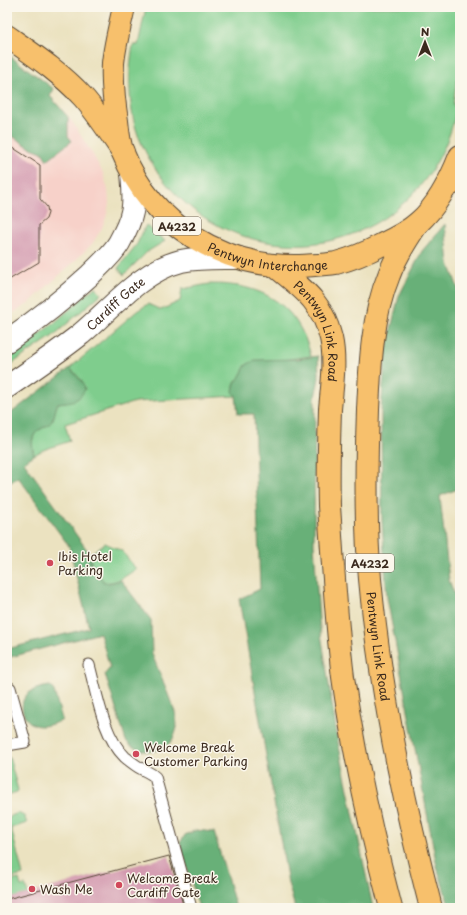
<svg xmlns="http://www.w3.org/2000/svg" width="467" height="915" font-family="'Playpen Sans',sans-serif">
<rect width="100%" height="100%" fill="#fbf7ec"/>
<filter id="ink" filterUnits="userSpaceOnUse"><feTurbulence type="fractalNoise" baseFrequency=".025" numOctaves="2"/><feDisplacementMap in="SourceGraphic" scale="8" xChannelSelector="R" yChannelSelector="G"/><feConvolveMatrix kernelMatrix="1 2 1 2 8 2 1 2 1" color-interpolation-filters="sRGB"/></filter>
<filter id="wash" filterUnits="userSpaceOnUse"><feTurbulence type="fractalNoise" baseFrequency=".012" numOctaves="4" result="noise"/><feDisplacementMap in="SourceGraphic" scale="16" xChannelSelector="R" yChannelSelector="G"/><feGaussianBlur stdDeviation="0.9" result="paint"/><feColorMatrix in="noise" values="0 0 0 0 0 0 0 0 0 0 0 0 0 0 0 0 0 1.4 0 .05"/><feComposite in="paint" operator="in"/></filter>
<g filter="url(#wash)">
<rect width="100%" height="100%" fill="#ebe2c0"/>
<!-- built -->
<polygon fill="#f7d1c9" points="7,62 50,96 71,120 92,153 103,173 108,190 109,203 106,218 101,230 92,244 77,259 28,304 7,317"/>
<!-- green -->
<g fill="#7fcd8d" stroke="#5d7c56">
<path d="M146,7h314v52l-7,46 4,1c-6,35 -23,67 -48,92 -87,84 -228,49 -271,-63 -10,-28 -10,-62 -5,-90h5z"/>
<polygon points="146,225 165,241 147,252 124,275 118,268 137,244"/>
<path d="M209,284c53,-1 89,20 102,72l-65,9c-2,4 -4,8 -6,12 -5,8 -9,9 -4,19l-101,6 -70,22 5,17 -27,9 -9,5c-2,-9 -4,-19 5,-25 5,-3 9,-4 13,-9 2,-4 3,-12 6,-18l7,-1 18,-20 -13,-14 67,-57 11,-7 13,6 19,-9 2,-12z"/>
<polygon points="95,287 101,294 53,336 7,367 7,357 53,324"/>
<path d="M105,543l17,8 14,18c-10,7 -20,15 -32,13l-13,-18 -1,-10z"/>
<polygon points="7,756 9,757 18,790 17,792 7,795"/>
<polygon points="18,813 24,816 27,823 11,828 23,875 7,879 7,821 11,816"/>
<polygon points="19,879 21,886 25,885 28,894 7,900 7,882"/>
</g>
<!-- forest -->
<g fill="#67b078" stroke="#516d4b">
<polygon points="7,54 41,79 54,89 50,96 68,117 68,136 72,141 47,160 42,152 29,147 12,136 7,135"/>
<polygon points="445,224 449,263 460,294 460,488 440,496 449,580 460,609 460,908 450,908 437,867 387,598 382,521 381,412 386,349 399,296 422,251"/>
<polygon points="318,356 319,378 315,397 314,544 319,621 338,742 373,908 295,908 288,883 239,599 260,589 254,414 238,414 236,396 233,391 235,383 239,378 246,365 255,360 298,359"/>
<path d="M70,368l13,15 2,6c-7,14 -13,12 -27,14 -3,6 -3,13 -6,18 -4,5 -8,6 -13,9 -9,6 -7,16 -5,25l-10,7 66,92 1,10 13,18 5,1 12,-3 30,40 1,34 23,58c1,7 3,13 1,19 -6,24 -36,26 -50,10l-21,-67 5,-6 -10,-35 -93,25v-9l82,-21 -20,-82 -51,-69 -11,8v-69z"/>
<path d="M50,686l3,2 9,31 -1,2c-6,2 -13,5 -19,5 -19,1 -28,-26 -10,-35 5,-3 12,-4 18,-5z"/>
<polygon points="196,830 214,832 236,908 199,908 180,843 185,835"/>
</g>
<g id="blocks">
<!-- building -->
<g fill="#d399af">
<polygon points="7,144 40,165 40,199 47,207 48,213 46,219 39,225 39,262 7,281"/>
<polygon points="169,856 184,908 7,908 7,899"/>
</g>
</g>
</g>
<g filter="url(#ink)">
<use href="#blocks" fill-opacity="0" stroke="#554636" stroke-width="1"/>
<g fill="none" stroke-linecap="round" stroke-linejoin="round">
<!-- service casing -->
<g stroke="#554636" stroke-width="13">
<g id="service">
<path d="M89,665c8,29 14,71 36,92 5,4 11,9 17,12 5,3 9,4 13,8l36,131"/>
<polyline points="7,745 25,742 10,688"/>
</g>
</g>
<!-- minor casing -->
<g stroke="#554636" stroke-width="24">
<g id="minor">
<path d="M7,341c29,-20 57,-42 83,-66 10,-10 22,-20 29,-32 5,-9 11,-20 13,-31 3,-12 1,-26 0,-39"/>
<path id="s1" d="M7,387c25,-17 50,-34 74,-53 30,-25 60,-63 100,-73 19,-4 39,-3 58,-3"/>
</g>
</g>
<!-- primary casing -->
<g stroke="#554636" stroke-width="24">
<g id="primary">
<path id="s2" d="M124,7c-4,18 -9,37 -11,56 -1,19 1,39 4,58 1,10 2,22 6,32 29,72 100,115 177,113 12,-1 24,-1 36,-3 15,-4 30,-10 45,-18 13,-6 27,-13 38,-23 19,-17 32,-43 41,-66"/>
<path id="s3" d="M418,223c-11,16 -22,33 -29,52 -17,41 -19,90 -21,135 -2,56 -3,113 2,169 10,111 33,221 61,329"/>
<path id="s4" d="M275,266c28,23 47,35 56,72 5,23 1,48 -1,71 -1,32 -2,65 -1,97 4,57 7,115 14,171 11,78 28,155 48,231"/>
</g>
</g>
<!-- motorway casing -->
<g stroke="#554636" stroke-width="24">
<g id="motorway">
<path d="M7,36c27,19 54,37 76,61 15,17 27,36 40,55"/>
<polyline points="446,187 460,179"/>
</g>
</g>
<!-- service -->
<use href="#service" stroke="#fff" stroke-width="11"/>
<!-- minor -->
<use href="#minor" stroke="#fff" stroke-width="22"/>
<!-- primary -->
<use href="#primary" stroke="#f7c06c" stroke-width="22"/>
<!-- motorway -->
<use href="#motorway" stroke="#f7c06c" stroke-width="22"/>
</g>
</g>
<!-- markers -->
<g fill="#d1495b" stroke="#fbf7ec" stroke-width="1.5">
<circle cx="50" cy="563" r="4"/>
<circle cx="136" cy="754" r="4"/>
<circle cx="119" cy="885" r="4"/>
<circle cx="32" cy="889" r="4"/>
</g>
<g text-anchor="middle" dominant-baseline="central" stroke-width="3" stroke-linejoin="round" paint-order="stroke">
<!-- shield labels -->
<g fill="#fbf7ec" stroke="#75685c" stroke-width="1">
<rect x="153" y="217" width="48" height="18" rx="3"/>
<rect x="346" y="554" width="48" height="18" rx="3"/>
</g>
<g font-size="11" font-weight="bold" fill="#3b2a1e">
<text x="177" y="226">A4232</text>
<text x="370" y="563">A4232</text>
</g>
<!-- street labels -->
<g font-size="12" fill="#3b2a1e" stroke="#fbf7ec">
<text stroke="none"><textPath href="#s2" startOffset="338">Pentwyn Interchange</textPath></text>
<text stroke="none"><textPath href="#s1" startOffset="137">Cardiff Gate</textPath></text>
<text stroke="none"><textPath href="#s4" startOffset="82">Pentwyn Link Road</textPath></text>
<text stroke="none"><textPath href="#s3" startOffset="434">Pentwyn Link Road</textPath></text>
</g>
<!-- poi labels -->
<g font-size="12" fill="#3b2a1e" stroke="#fbf7ec" text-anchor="start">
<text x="58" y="556">Ibis Hotel<tspan x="58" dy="14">Parking</tspan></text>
<text x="144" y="747">Welcome Break<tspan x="144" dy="14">Customer Parking</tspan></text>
<text x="127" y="878">Welcome Break<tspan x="127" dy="14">Cardiff Gate</tspan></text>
<text x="40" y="889">Wash Me</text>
</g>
</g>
<!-- margin -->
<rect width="467" height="915" fill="none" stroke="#fbf7ec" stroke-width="24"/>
<!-- north arrow -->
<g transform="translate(425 42)" stroke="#fbf7ec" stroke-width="3" paint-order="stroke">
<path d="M0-3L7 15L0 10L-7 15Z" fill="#3b2a1e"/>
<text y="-6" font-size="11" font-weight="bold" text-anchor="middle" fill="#3b2a1e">N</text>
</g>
</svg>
